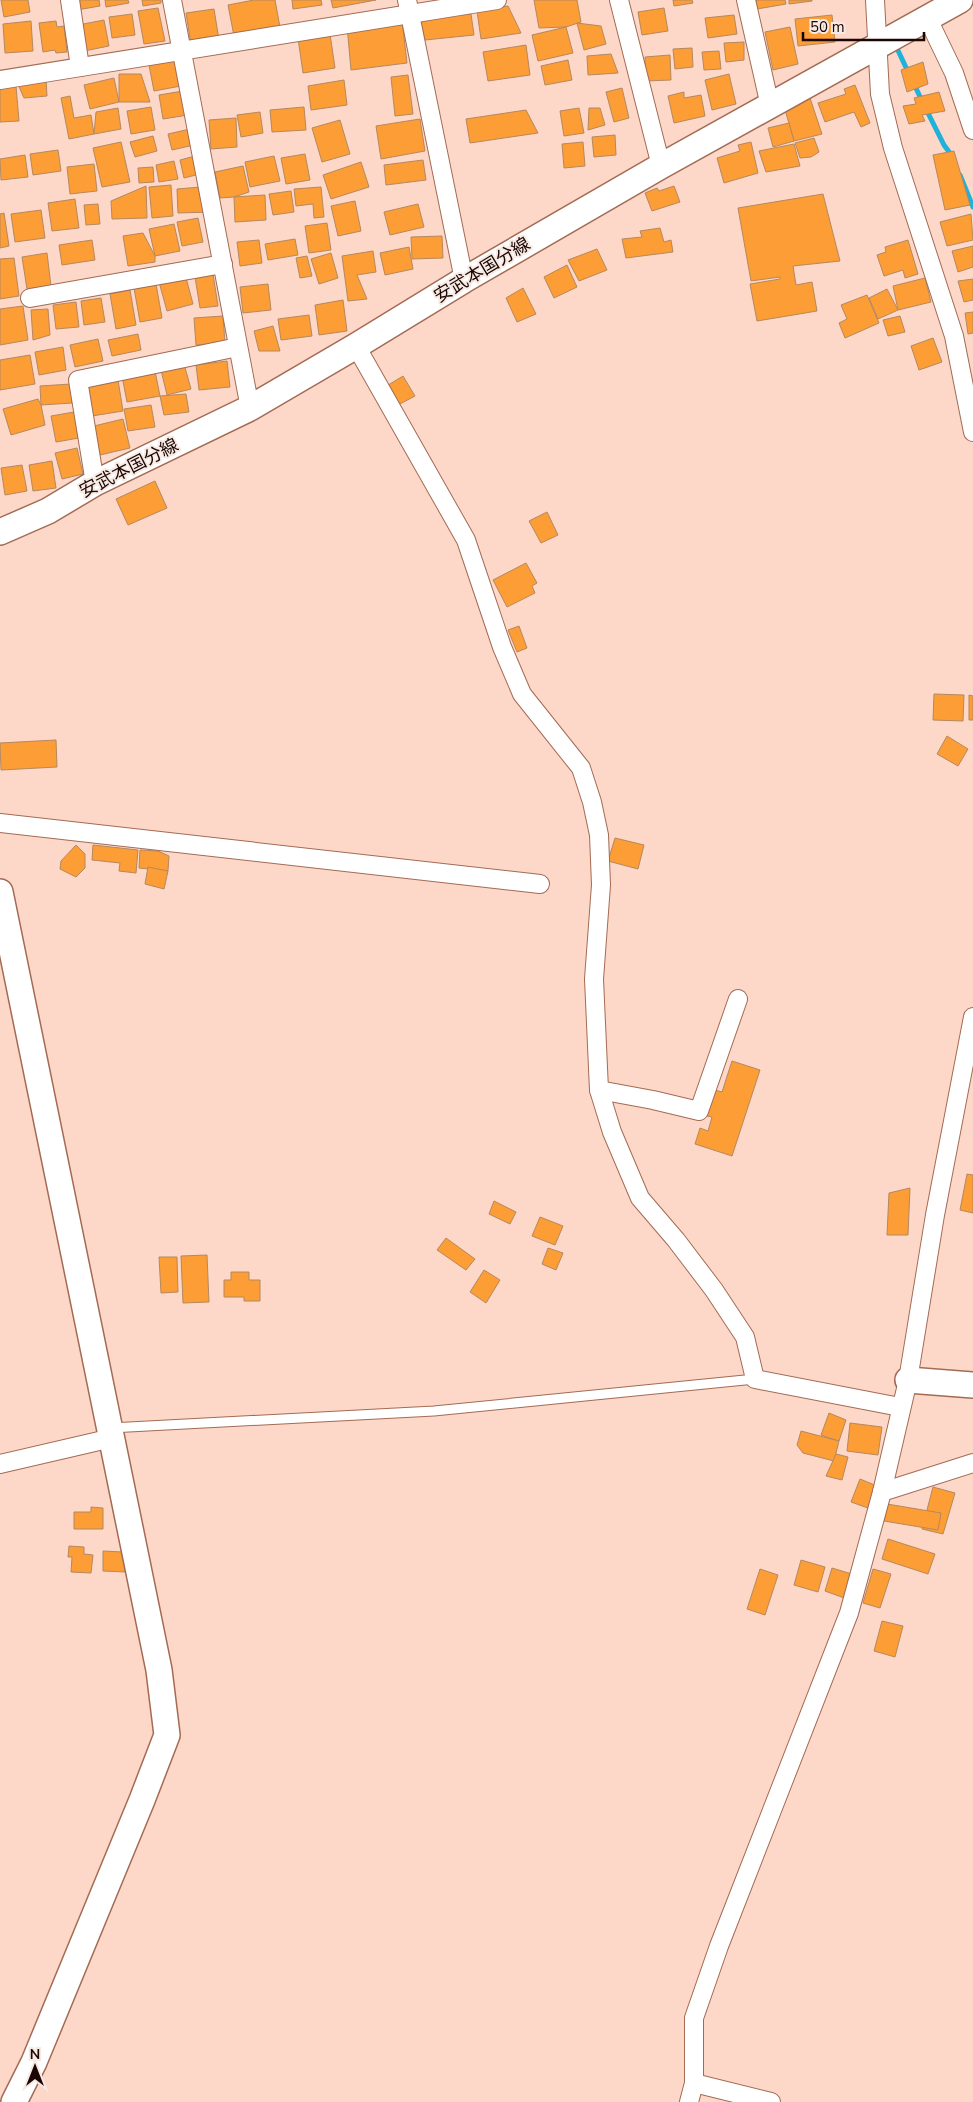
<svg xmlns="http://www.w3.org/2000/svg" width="973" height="2102" font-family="'Nunito Sans','Noto Sans JP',sans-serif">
<rect width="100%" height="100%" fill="#fdd7c7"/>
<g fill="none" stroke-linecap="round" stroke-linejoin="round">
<!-- stream -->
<g stroke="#1fb2da" stroke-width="5">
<polyline points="895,44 909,74"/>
<polyline points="914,84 922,101"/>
<polyline points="926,109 944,145 952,156"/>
<polyline points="960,175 973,207"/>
</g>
</g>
<!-- building -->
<g fill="#fc9d35" stroke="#b6885e">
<polygon points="1,0 28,0 30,12 4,17"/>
<polygon points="75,0 99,0 100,6 77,10"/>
<polygon points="105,0 128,0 129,3 106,7"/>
<polygon points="142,0 161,0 161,3 143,6"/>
<polygon points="254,0 275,0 280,27 234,36 228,5"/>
<polygon points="292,0 321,0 322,5 293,9"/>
<polygon points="331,0 376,0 333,8"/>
<polygon points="534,0 577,0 581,22 566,27 539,28"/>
<polygon points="673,0 692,0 693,3 674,6"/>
<polygon points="756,0 785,0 786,4 757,9"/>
<polygon points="789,0 812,0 812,1 789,4"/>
<polygon points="508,6 521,33 481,39 477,11"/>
<polygon points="158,8 165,41 144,44 138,11"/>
<polygon points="664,8 668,31 642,35 638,12"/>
<polygon points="214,9 219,40 191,44 186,13"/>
<polygon points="132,14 135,35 112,38 109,17"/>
<polygon points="471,14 474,35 425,40 420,19"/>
<polygon points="734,15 737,34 708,38 705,18"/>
<polygon points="832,15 835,42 798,46 795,19"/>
<polygon points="104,20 109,46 84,51 78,25"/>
<polygon points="402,20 407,63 351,70 347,26"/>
<polygon points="31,21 33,51 5,53 3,24"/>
<polygon points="56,21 57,27 64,26 67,52 56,53 55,50 43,52 39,23"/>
<polygon points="577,23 601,26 606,44 584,50"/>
<polygon points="566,27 573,53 538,61 532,35"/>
<polygon points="790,27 798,64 773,70 765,32"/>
<polygon points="330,34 335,68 303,73 298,38"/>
<polygon points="744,42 744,60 726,62 724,43"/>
<polygon points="526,45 530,75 488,81 483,52"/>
<polygon points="692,48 693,67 675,69 673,49"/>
<polygon points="719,51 721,69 704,70 702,52"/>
<polygon points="611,54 618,73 588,75 587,56"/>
<polygon points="174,55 181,86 154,91 148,60"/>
<polygon points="670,55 671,80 646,81 645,57"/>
<polygon points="568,60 572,80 545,85 541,66"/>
<polygon points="923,62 928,84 907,92 901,70"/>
<polygon points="119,74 141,74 150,102 119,102"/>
<polygon points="729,74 736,104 712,110 705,80"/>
<polygon points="408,75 413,114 395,116 391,77"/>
<polygon points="114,78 119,102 90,109 84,85"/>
<polygon points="46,79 47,96 24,98 17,82"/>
<polygon points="344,80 347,105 311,110 308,86"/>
<polygon points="855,85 870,123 861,127 854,112 825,122 818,103 846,94 844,89"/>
<polygon points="16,86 19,121 0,122 0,87"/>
<polygon points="622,88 629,118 614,122 606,92"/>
<polygon points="183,91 188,115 163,119 159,95"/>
<polygon points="684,92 684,98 701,95 705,116 674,123 668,96"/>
<polygon points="939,92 945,111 922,115 925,121 909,124 903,106 916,104 914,98"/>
<polygon points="70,96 74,118 91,115 94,134 69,139 61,98"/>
<polygon points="810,98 822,134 794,141 784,106"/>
<polygon points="151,107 155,130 131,134 127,111"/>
<polygon points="304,107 306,130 272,132 270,110"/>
<polygon points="118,108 121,129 94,134 96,112"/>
<polygon points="579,108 584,133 564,136 560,111"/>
<polygon points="589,108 600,108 605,125 588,130"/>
<polygon points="526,110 538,133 470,143 466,119"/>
<polygon points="260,112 263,133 241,137 237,115"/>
<polygon points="236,118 237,147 211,149 209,120"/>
<polygon points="420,119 425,151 381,159 376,126"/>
<polygon points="340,120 350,154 322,162 312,128"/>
<polygon points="789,123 794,141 773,147 768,128"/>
<polygon points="190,129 194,145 172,150 168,134"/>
<polygon points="615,135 616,155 594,157 592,137"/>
<polygon points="153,136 157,151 135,157 130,142"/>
<polygon points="814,138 819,152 811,157 800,158 795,143"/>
<polygon points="121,142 130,182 102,187 93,148"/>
<polygon points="583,142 585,166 564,168 562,144"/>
<polygon points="751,142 758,173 724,183 717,158 740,151 738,145"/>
<polygon points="794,144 800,166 766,172 759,151"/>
<polygon points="58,150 61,171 33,175 30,154"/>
<polygon points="954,151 970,205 945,210 933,155"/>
<polygon points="305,154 310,180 286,184 281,158"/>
<polygon points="25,155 28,177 1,180 0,159"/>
<polygon points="195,156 200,174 184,178 180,160"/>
<polygon points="274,156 280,181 250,187 245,162"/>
<polygon points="423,160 426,180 386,185 384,165"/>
<polygon points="174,161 178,179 159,182 156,165"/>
<polygon points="361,162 369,187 331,199 323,175"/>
<polygon points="94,164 97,191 70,194 67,167"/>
<polygon points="243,166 249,192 234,197 220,198 215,172"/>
<polygon points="153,167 154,182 139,183 138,168"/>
<polygon points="171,185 173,216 152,218 149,187"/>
<polygon points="146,186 147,218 112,219 111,201"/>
<polygon points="674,186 680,202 652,211 645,193 657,188 659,191"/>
<polygon points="201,187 211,212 178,213 177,189"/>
<polygon points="321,187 324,217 314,218 313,204 296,206 294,189"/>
<polygon points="291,191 294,212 273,215 269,194"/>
<polygon points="823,194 840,261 793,266 796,285 812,282 817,311 757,321 750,284 780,279 780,277 751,281 738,208"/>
<polygon points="265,195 266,220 235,222 234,197"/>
<polygon points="75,199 79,228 52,231 48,203"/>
<polygon points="355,201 361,231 338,236 331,206"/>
<polygon points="98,204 100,224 86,225 84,205"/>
<polygon points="418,204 424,227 390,235 384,212"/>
<polygon points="41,210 45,238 15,242 11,214"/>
<polygon points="4,213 9,246 0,248 0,214"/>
<polygon points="971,214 973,240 947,246 940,222"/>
<polygon points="198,218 203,242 182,246 177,222"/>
<polygon points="327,223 331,250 309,253 305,226"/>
<polygon points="174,224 180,251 155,256 149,229"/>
<polygon points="660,228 664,242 671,240 673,252 626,258 622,239 642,237 640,231"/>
<polygon points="143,233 155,256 155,262 128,266 123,236"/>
<polygon points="442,236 443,258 412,259 411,237"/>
<polygon points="295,239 298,255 268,260 265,244"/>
<polygon points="92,240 95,260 62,265 59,245"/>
<polygon points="259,240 262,263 240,266 237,242"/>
<polygon points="908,240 918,274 905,278 903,270 884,276 877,255 886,252 885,247"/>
<polygon points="973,246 973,267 958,272 952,251"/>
<polygon points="409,247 413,269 385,275 380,253"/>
<polygon points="597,249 607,270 579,281 568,260"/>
<polygon points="373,251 376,272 357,275 367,299 348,301 342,256"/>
<polygon points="47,253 51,286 27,289 22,257"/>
<polygon points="331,253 338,278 319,284 311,259"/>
<polygon points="307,256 312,276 300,278 296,258"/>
<polygon points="14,258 19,296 0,299 0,259"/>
<polygon points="567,265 577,287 554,298 544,277"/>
<polygon points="185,274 193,304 167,311 159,282"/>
<polygon points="213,274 218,306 200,308 195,277"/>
<polygon points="925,278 931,302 898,310 893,286"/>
<polygon points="973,279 973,300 964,302 958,281"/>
<polygon points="156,284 162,318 140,322 134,288"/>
<polygon points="268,284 271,310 243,313 240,287"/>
<polygon points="523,288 536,314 517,322 506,298"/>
<polygon points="887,289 898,310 878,319 869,298"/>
<polygon points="130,290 136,325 116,329 110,294"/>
<polygon points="867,295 879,323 845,338 839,323 847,319 841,305"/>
<polygon points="101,298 105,322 84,325 81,301"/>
<polygon points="343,300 347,331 319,335 315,305"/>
<polygon points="76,302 79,327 56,329 53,305"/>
<polygon points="23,306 28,340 0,345 0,309"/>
<polygon points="48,309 50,335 33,340 31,310"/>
<polygon points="973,312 973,333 968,334 965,313"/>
<polygon points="309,315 312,336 281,340 278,319"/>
<polygon points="223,316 225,343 196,345 194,318"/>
<polygon points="900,316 905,332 888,336 883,320"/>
<polygon points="273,326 280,351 259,351 254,331"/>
<polygon points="138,334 141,350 112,356 108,340"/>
<polygon points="933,338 942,362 919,370 911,346"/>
<polygon points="98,339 103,361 75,367 70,345"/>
<polygon points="63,347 66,370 39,375 35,352"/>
<polygon points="30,355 35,384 0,390 0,360"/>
<polygon points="227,361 230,387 199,390 196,365"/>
<polygon points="184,364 191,389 167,395 161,370"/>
<polygon points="155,371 160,396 127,402 122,376"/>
<polygon points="403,376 415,396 396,406 385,387"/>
<polygon points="118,380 123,411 92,416 87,385"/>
<polygon points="71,384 72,403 41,405 40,386"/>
<polygon points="186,394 189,412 164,415 160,396"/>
<polygon points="38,399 41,405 45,425 11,435 3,409"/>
<polygon points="151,405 155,427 128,431 124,409"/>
<polygon points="74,412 79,438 56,442 51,416"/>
<polygon points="123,419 130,448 100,455 94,426"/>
<polygon points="77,448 83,474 62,479 55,453"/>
<polygon points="52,461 56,488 33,491 29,465"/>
<polygon points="22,465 27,491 5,495 1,468"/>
<polygon points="155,481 167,508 128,525 116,499"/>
<polygon points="547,512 558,535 541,543 529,521"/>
<polygon points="526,563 537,583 532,586 535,593 507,607 493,580"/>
<polygon points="519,626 527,648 517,652 508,630"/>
<polygon points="934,694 964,695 963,721 933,720"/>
<polygon points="969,695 973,696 973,720 969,720"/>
<polygon points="947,736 968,749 958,766 937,754"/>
<polygon points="56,740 57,767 1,770 0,743"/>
<polygon points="615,838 644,845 638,869 608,861"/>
<polygon points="76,845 85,854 85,868 76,877 60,869 61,861"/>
<polygon points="93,845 138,850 136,873 119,871 120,863 92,860"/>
<polygon points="140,850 158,851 169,856 168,871 139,868"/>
<polygon points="148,867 168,871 164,889 145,884"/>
<polygon points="732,1061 760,1070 732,1156 695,1144 700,1128 708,1131 712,1117 707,1116 715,1090 722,1092"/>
<polygon points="967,1174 973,1175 973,1213 960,1210"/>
<polygon points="910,1188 908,1235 887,1235 889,1193"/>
<polygon points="494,1201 516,1212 510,1224 489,1214"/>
<polygon points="540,1217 563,1226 555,1245 532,1236"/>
<polygon points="446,1238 475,1259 466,1270 437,1250"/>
<polygon points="548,1248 563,1253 556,1270 542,1264"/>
<polygon points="207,1255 209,1302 183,1303 181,1256"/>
<polygon points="159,1257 177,1257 178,1292 161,1293"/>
<polygon points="484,1270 500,1280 486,1303 470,1292"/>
<polygon points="231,1272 249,1272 249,1280 260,1280 260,1301 244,1301 244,1297 224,1297 224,1280 231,1280"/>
<polygon points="829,1413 846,1420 839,1441 821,1435"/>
<polygon points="850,1423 882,1427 878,1455 847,1451"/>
<polygon points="801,1431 839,1441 834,1461 803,1453 797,1445"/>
<polygon points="836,1454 848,1457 842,1480 826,1476"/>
<polygon points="860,1479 877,1486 868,1508 851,1502"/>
<polygon points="933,1487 955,1493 943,1534 922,1529"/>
<polygon points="887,1504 941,1513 938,1530 884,1521"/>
<polygon points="91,1507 103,1508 103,1529 74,1529 74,1512 91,1512"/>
<polygon points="888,1539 935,1554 928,1574 882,1559"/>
<polygon points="69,1546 84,1547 84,1554 93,1555 91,1573 71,1572 72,1557 68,1557"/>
<polygon points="103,1551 123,1552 126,1572 103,1571"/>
<polygon points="801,1560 825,1567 818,1592 794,1585"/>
<polygon points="832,1568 855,1575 847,1599 825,1591"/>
<polygon points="760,1569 778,1575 765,1615 747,1609"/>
<polygon points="873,1569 891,1574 880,1608 863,1603"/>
<polygon points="882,1621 903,1626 895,1657 874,1651"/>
</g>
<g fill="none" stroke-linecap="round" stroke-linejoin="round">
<!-- lane casing -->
<g stroke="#a36b54" stroke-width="11">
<polyline id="lane" points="110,1428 434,1411 755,1379"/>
</g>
<!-- street casing -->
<g stroke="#a36b54" stroke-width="20">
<g id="street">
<polyline points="70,0 80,67"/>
<polyline points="172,0 250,408"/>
<polyline points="407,0 464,280"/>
<polyline points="619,0 661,166"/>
<polyline points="746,0 770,106"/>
<polyline points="875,0 880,94 893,148 954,336 973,432"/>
<polyline points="927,17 954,73 973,130"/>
<polyline points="0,80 497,0"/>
<polyline points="30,298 223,264"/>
<polyline points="356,346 466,540 502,647 522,694 581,768 592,802 599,835 601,885 594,979 599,1090 612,1132 640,1198 676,1240 714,1290 745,1337 755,1379 900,1407"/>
<polyline points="95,483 78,380 238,347"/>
<polyline points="0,823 540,884"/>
<polyline points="599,1090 653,1100 699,1111 738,999"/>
<polyline points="0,1464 112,1438"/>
<polyline points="882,1492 973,1463"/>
<polyline points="694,2083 771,2102"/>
<polyline points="689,2102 694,2083 694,2018 719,1946 849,1613 882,1492 908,1380 935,1215 973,1017"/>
</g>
</g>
<!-- secondary casing -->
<g stroke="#a36b54" stroke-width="28">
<g id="secondary">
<polyline points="0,532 48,511 95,483 250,408 356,346 464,280 661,166 960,0"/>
<polyline points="0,892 159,1670 167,1735 142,1800 34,2062 14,2102"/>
<polyline points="908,1380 973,1385"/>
</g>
</g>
<!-- lane -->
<use href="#lane" stroke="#fff" stroke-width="9"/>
<!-- street -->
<use href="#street" stroke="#fff" stroke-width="18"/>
<!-- secondary -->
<use href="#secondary" stroke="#fff" stroke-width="25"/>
</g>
<g text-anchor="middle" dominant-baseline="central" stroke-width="4" stroke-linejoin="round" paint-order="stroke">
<!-- street labels -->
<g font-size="18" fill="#1b0601" stroke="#f7eae5">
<text transform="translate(482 270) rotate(-31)">安武本国分線</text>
<text transform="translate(129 468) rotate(-27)">安武本国分線</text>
</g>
</g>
<!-- north arrow -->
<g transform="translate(35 2067)" stroke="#f7eae5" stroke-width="4" paint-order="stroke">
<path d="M0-4L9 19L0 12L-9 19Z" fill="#1b0601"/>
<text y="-8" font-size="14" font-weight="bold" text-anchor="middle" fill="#1b0601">N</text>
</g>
<!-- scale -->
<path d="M803 32v8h121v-8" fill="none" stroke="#1b0601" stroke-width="2.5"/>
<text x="810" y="32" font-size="15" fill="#1b0601" stroke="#f7eae5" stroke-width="4" paint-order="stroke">50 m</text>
</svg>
